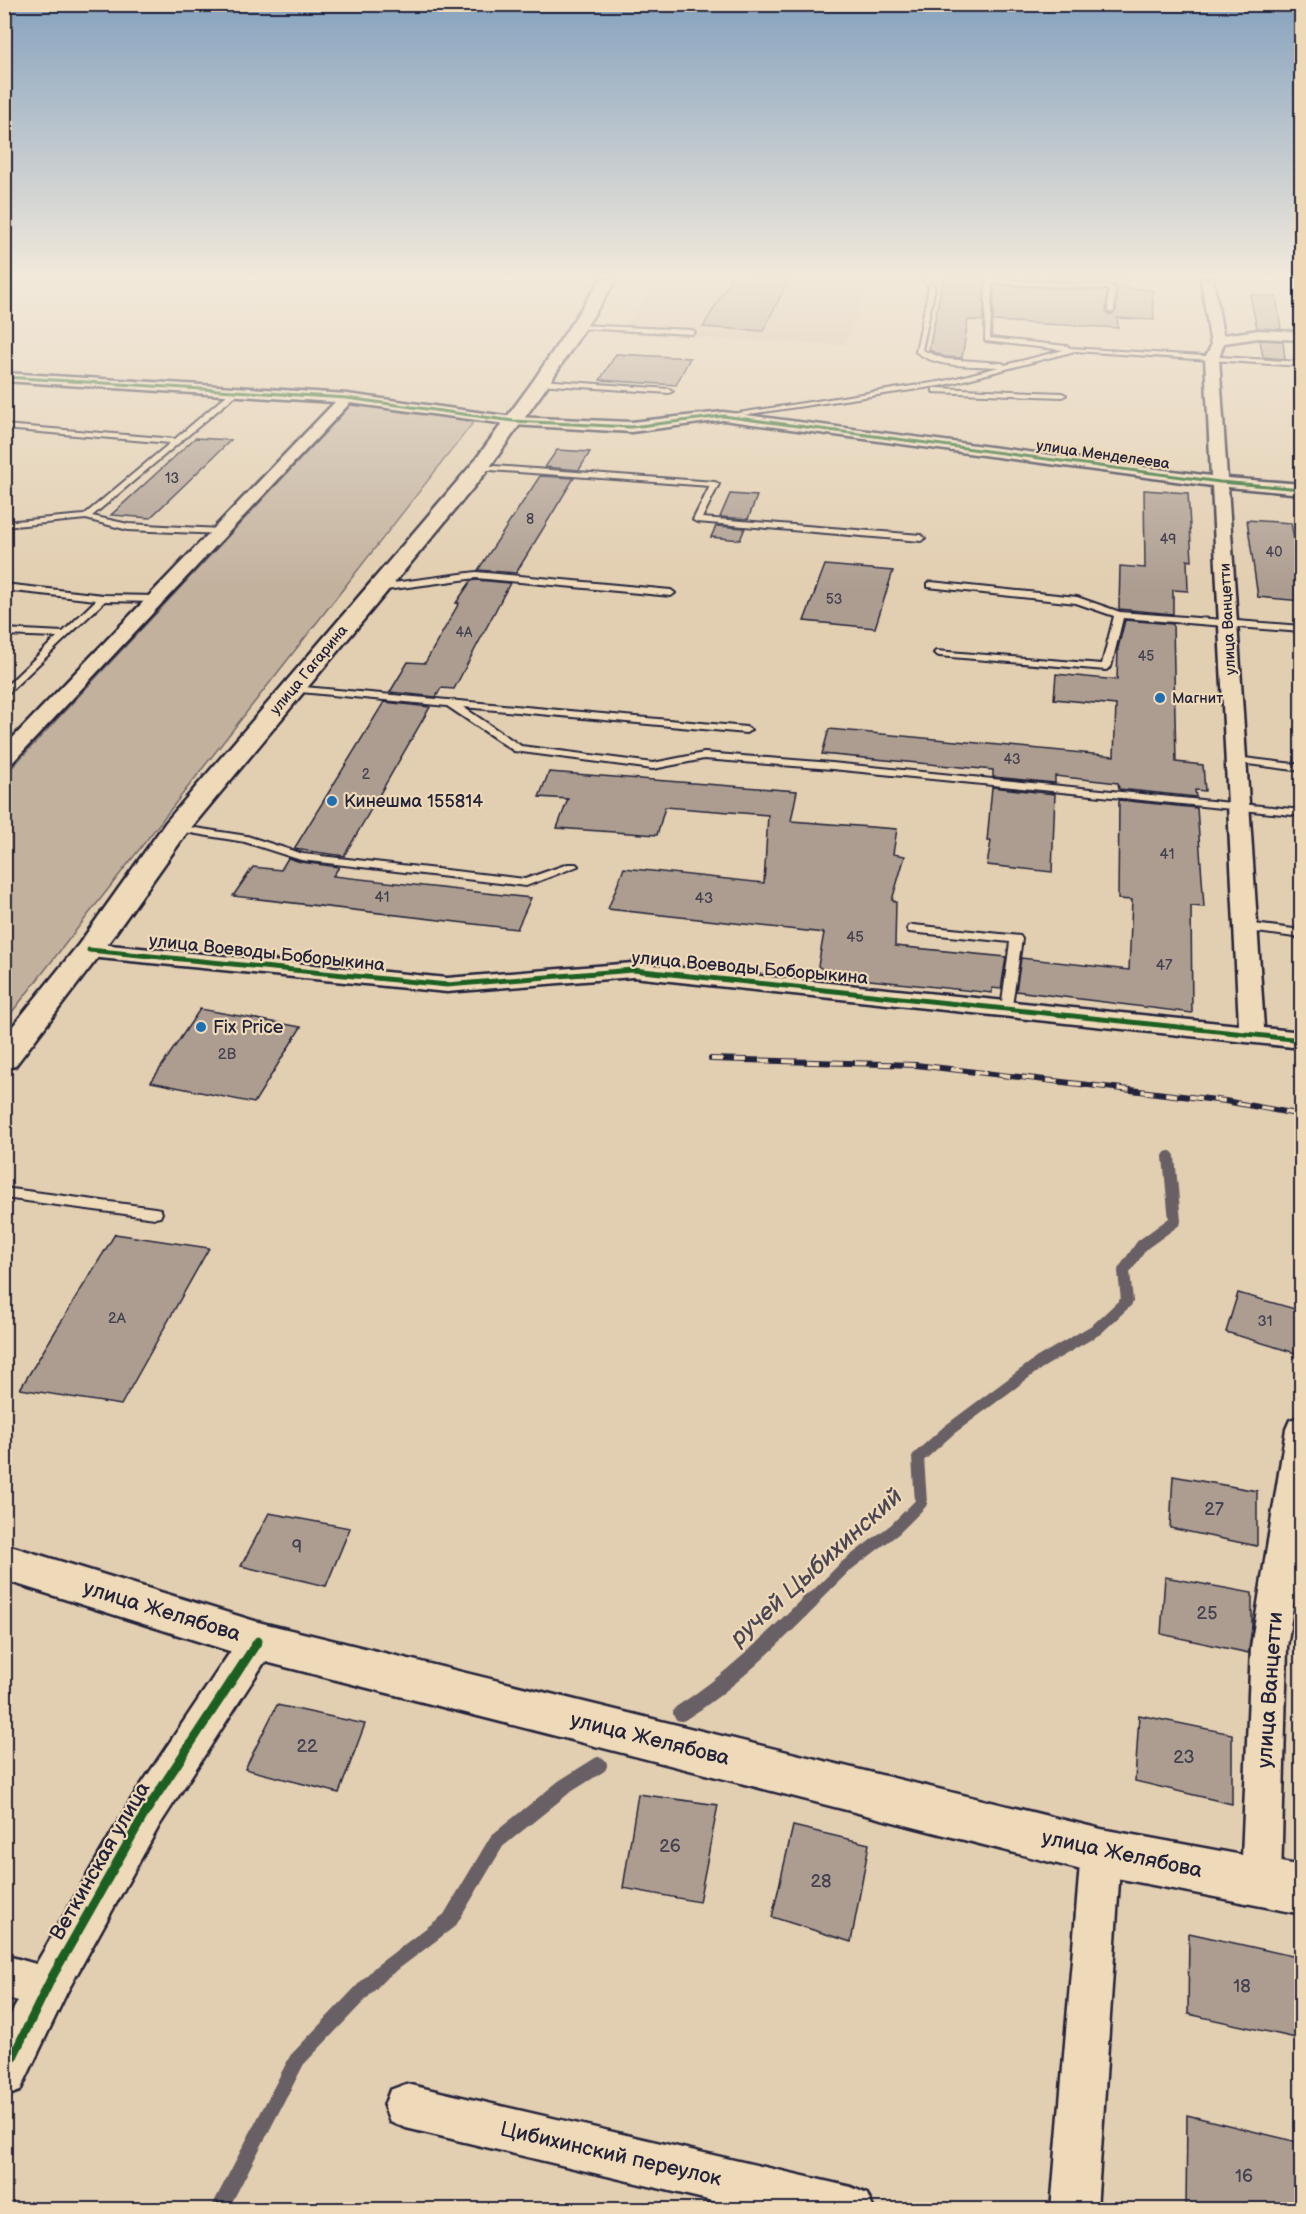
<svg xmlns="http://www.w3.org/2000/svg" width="1306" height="2214" font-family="'Balsamiq Sans',sans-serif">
<rect width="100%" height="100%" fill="#e2ceb0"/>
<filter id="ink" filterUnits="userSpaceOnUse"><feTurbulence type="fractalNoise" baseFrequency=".0167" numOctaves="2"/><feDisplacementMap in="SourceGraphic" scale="12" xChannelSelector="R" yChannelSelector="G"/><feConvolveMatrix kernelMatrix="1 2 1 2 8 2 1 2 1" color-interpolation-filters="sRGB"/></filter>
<g filter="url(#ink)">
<!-- built -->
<polygon fill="#d2bfa6" points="658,279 870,279 845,345 620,334"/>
<!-- green -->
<polygon fill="#c2b19d" stroke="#726a6c" stroke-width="1.5" points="353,403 476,419 5,1021 5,775"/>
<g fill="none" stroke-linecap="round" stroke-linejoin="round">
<!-- stream-far1 -->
<polyline stroke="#686065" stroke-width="12" points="810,1602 845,1567 895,1529 921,1503 918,1458 949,1430 1039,1363 1097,1329 1127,1301 1124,1271 1142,1245 1175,1221 1169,1157"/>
<!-- stream -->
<g stroke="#686065" stroke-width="16">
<path d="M681,1713c48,-30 91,-73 131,-113"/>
<polyline points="219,2210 297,2060 380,1973 450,1920 497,1841 564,1787 599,1765"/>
</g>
</g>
<!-- building -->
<g fill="#ac9d90" stroke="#22223b" stroke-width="1.5">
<polygon points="731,279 789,279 763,331 703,327"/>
<polygon points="943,279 985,279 983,321 968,320 962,358 945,357 929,350"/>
<polygon points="1024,279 1125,279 1126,288 1152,290 1154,320 1117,318 1118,328 993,321 994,285 1107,291 1106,311 1110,315 1116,311 1117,287 1115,285"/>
<polygon points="1250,295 1276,297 1281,329 1257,328"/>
<polygon points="1260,340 1283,341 1285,359 1263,357"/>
<polygon points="616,354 690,358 676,385 600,380"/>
<polygon points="195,438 231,440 150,518 111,515"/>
<polygon points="557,450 590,452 579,470 545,467"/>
<polygon points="540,476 574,478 516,573 478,570"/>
<polygon points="1144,490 1188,493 1192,561 1187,560 1188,591 1173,590 1173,614 1119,609 1120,566 1145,568"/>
<polygon points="730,494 757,496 748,519 720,517"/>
<polygon points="1247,520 1291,523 1302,581 1302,601 1258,597"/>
<polygon points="716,526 745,528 740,540 711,537"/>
<polygon points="825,565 893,571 875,628 804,621"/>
<polygon points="476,580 510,583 454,689 441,688 436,697 390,692 408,662 425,663 459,603 456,603 471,581"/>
<polygon points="1125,620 1173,624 1176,762 1203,765 1205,791 1195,790 1196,797 1119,789 1118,783 1055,776 1055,783 993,777 993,770 822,754 829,729 1114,756 1116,705 1054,699 1056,674 1117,680 1118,648"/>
<polygon points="384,702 430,707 344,856 294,849"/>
<polygon points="549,772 797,791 791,821 897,829 893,854 905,856 892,900 896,902 895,946 1006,957 1001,989 992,988 992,993 832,976 818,966 824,933 608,909 624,868 764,883 768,815 665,807 657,835 557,828 568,799 539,797"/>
<polygon points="992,787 1055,794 1052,872 987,865 991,841 987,841"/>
<polygon points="1119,800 1197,808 1204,907 1191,906 1192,1013 1016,991 1021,958 1129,970 1132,900 1118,899"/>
<polygon points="288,858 301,862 339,867 333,876 531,898 517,929 233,896 253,867 281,870"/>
<polygon points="200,1009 301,1027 254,1103 151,1082"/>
<polygon points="115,1234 209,1248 121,1405 20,1389"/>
<polygon points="1238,1293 1302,1311 1302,1355 1226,1332"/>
<polygon points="1173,1476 1257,1491 1257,1546 1170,1528"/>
<polygon points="269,1513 350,1528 326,1586 241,1566"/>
<polygon points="1165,1577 1252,1593 1252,1626 1249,1653 1161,1634"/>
<polygon points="277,1705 365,1724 339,1793 245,1769"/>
<polygon points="1139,1715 1232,1734 1232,1804 1135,1781"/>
<polygon points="638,1794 718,1805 699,1902 623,1888"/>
<polygon points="793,1826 869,1844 851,1942 772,1917"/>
<polygon points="1189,1933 1297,1957 1296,2038 1188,2014"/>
<polygon points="1187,2115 1302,2143 1302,2210 1186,2210"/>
</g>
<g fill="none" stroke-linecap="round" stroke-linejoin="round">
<!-- service casing -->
<g stroke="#22223b" stroke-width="4">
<g id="service">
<path d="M922,279h6l7,8 -13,63 23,9 57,4 3,2 59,-15 -79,-9 1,-60 3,-2 126,8 -1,24 -3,2 -3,-2 1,-22 -117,-6 -2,55 77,8 3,2 232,14v4l-227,-15 -130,34 -222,33 -4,-2 226,-35 54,-14c-28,-2 -60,2 -83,-15l13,-65z"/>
<polygon points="578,325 692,330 695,332 692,334 576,328"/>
<polygon points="541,380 669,389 673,391 669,393 538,384 538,380"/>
<polygon points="235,388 242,390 92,516 128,524 219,529 222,530 222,534 128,530 86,519 4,527 4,522 84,515 170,443 4,429 4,425 175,439"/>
<polygon points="936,388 1062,393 1066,395 1062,397 933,392 933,388"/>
<polygon points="480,465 715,482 719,484 702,518 921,535 925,538 921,541 697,522 693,520 710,486 477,469 476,467"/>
<polygon points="476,572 671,590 675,593 671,596 476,578 378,591 374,588 378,585"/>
<polygon points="931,582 1077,597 1120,612 1302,626 1302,632 1123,618 1111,667 1106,670 939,656 934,653 936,651 1102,664 1114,616 1076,603 928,587 928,583"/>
<polygon points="4,584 103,595 156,596 161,599 156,602 105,601 4,697 4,688 57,637 4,635 4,629 63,632 96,600 4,590"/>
<polygon points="293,686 746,727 751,730 746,733 463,707 521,746 653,763 704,753 832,763 1302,810 1302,816 832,769 704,759 653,769 514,751 447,706 290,691 288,689"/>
<polygon points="1236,757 1302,765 1302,771 1232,762 1232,758"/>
<polygon points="176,825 247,836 303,854 525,879 568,864 576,864 578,866 526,886 301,860 245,842 172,830 170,828"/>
<polygon points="1246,923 1302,930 1302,938 1242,930 1240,927 1242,924"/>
<polygon points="913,925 1020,936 1022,939 1011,1012 1003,1012 1001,1009 1010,942 909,932 907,929 909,926"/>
<polygon points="4,1188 155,1208 160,1209 162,1213 160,1217 155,1218 4,1198"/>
</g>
</g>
<!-- minor casing -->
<g stroke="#22223b" stroke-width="5">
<g id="minor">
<polygon points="1201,279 1213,279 1223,335 1259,330 1302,332 1302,340 1259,338 1224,343 1219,358 1227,478 1302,484 1302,494 1228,487 1264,1028 1302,1032 1302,1048 633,977 447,992 89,957 80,955 77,950 80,945 89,943 447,978 633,963 1239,1025 1212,486 723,420 631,432 513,425 350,403 11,764 4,766 4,747 335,402 4,381 4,373 347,394 513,417 631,422 723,412 1211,476 1205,358 1211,346"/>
<polygon points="1302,1416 1302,1547 1287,1647 1281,1881 1275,1895 1261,1901 1247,1895 1241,1881 1251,1647 1286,1429 1290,1420"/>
<polygon points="258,1625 271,1630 276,1641 271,1652 159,1826 67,1992 20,2091 4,2097 4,2027 18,2001 4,1997 4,1955 36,1964 131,1800 245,1630"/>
<polygon points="1101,1833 1115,1838 1121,1852 1097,2210 1051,2210 1081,1852 1087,1838"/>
<polygon points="406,2084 851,2187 867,2194 874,2210 750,2210 406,2128 390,2122 384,2106 390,2090"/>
</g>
</g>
<!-- tertiary casing -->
<g stroke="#22223b" stroke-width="5">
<polygon id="tertiary" points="601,279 617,279 550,382 487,471 186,834 99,956 15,1066 4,1069 4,1037 79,944 166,822 473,463 534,380"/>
</g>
<!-- secondary casing -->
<g stroke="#22223b" stroke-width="5">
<polygon id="secondary" points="4,1544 258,1622 1101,1829 1302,1866 1302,1914 1101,1875 258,1660 4,1580"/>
</g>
<!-- service -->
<use href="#service" fill="#eed9b8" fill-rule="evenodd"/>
<!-- minor -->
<use href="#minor" fill="#eed9b8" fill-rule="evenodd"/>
<!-- tertiary -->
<use href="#tertiary" fill="#eed9b8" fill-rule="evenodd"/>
<!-- secondary -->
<use href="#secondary" fill="#eed9b8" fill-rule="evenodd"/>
<!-- rail casing -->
<g stroke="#22223b" stroke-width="6">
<polyline id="rail" points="711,1059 916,1065 1225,1101 1302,1115"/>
</g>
<!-- rail -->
<use href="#rail" stroke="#eed9b8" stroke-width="4" stroke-dasharray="12" stroke-linecap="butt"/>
<!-- cycleway-far2 casing -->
<g stroke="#eed9b8" stroke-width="5">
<polyline id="cycleway-far2" points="4,377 347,398 513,421 631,427 723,416 1220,482 1302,489"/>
</g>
<!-- cycleway-far1 casing -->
<g stroke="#eed9b8" stroke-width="8">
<polyline id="cycleway-far1" points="89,950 447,985 633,970 1302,1040"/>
</g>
<!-- cycleway casing -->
<g stroke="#eed9b8" stroke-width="13">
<polyline id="cycleway" points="4,2075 52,1977 145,1813 258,1641"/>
</g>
<!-- cycleway-far2 -->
<use href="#cycleway-far2" stroke="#1b5e20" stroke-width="3"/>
<!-- cycleway-far1 -->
<use href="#cycleway-far1" stroke="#1b5e20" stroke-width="5"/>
<!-- cycleway -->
<use href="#cycleway" stroke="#1b5e20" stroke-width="9"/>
</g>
</g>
<!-- sky -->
<linearGradient id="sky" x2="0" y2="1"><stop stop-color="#87a3bf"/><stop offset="0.47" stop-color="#f2e9db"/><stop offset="1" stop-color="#f2e9db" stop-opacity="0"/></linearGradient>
<rect width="1306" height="589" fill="url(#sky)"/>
<!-- markers -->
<g fill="#1f6fb2" stroke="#eed9b8" stroke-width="2">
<circle cx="1160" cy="698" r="6"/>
<circle cx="332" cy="801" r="6"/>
<circle cx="201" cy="1027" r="6"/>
</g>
<g text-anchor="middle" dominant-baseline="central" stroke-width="4.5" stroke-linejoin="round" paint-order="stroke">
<!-- far-number labels -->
<g font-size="14" fill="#444150">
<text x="172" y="478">13</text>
<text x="530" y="519">8</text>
<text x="1168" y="539">49</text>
<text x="1274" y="552">40</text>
<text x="834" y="599">53</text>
<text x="464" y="632">4А</text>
<text x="1146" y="656">45</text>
<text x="1012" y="759">43</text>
<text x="366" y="774">2</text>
</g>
<!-- far-street labels -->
<g font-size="15" fill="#22223b" stroke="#eed9b8">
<text transform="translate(1103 455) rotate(8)">улица Менделеева</text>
<text transform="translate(1228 619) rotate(-93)">улица Ванцетти</text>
<text transform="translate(309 670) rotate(-50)">улица Гагарина</text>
</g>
<!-- far-poi labels -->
<g font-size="15" fill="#22223b" stroke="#eed9b8" text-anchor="start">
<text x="1172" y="698">Магнит</text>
</g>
<!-- number labels -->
<g font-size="15" fill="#444150">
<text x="1167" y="854">41</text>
<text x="382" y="897">41</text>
<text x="704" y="898">43</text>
<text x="855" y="937">45</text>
<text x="1164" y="965">47</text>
<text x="227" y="1054">2В</text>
<text x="117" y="1318">2А</text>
<text x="1265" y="1321">31</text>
</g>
<!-- poi labels -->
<g font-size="18" fill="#22223b" stroke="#eed9b8" text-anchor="start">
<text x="344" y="801">Кинешма 155814</text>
<text x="213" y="1027">Fix Price</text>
</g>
<!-- street labels -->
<g font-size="18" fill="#22223b" stroke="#eed9b8">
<text transform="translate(267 953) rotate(6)">улица Воеводы Боборыкина</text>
<text transform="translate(750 968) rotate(5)">улица Воеводы Боборыкина</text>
</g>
<!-- near-number labels -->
<g font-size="18" fill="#444150">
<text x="1214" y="1509">27</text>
<text x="297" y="1547">9</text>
<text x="1207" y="1613">25</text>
<text x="307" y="1746">22</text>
<text x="1184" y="1757">23</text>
<text x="670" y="1846">26</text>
<text x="821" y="1881">28</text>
<text x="1242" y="1986">18</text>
<text x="1244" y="2176">16</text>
</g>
<!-- near-street labels -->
<g font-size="21" fill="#22223b" stroke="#eed9b8">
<text transform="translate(162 1611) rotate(17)">улица Желябова</text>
<text transform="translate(1270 1690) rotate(-86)">улица Ванцетти</text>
<text transform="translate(650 1739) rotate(14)">улица Желябова</text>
<text transform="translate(1122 1854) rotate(12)">улица Желябова</text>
<text transform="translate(100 1861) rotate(-60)">Веткинская улица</text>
<text transform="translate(611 2154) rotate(13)">Цибихинский переулок</text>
</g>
<!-- near-water labels -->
<g font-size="24" font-style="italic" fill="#4b4654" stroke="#eed9b8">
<text transform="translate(816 1567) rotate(-42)">ручей Цыбихинский</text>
</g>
</g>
<!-- margin -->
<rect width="1306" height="2214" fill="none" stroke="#eed9b8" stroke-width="24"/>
<rect x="12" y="12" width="1282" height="2190" fill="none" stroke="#22223b" stroke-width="2" filter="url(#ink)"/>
</svg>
